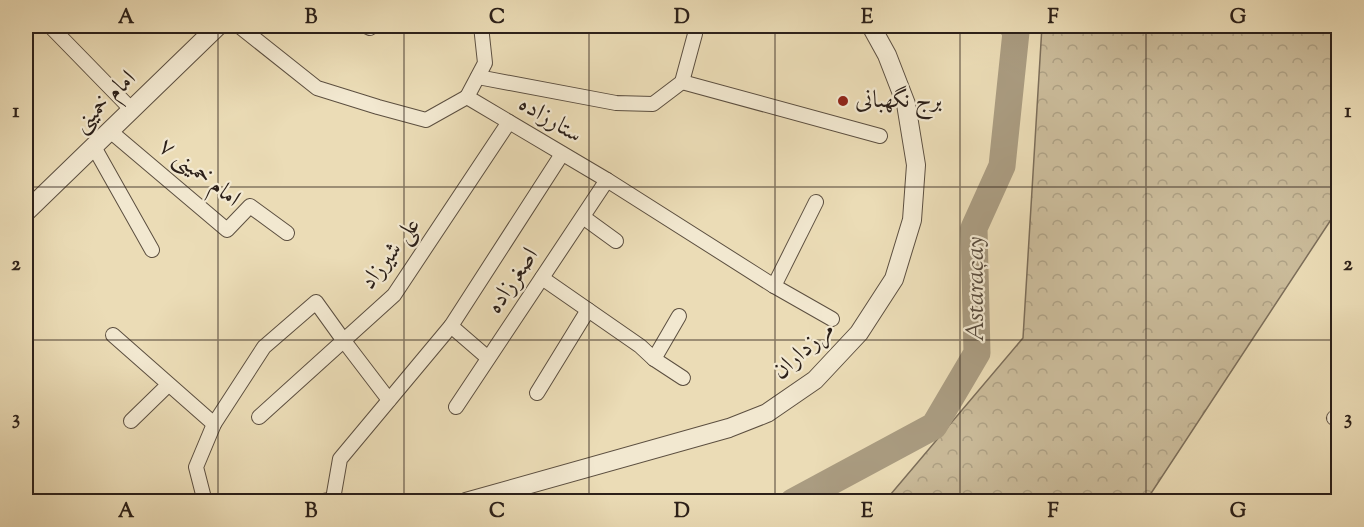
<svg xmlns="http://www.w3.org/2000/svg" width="1364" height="527" font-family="'Sorts Mill Goudy',Amiri,serif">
<defs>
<pattern id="forest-crowns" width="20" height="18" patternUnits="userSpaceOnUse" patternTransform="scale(1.5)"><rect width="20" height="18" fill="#cbbc9b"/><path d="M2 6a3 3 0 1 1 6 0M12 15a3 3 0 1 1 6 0" fill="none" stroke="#aea185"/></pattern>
</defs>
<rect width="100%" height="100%" fill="#ebdcb6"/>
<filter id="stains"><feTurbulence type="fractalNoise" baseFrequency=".00333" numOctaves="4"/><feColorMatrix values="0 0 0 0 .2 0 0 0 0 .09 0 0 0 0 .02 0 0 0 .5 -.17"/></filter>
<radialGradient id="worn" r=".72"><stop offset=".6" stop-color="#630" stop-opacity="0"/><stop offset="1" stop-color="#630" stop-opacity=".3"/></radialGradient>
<!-- forest -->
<polygon fill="url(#forest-crowns)" stroke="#7c6e5a" stroke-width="1.5" points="1042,26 1338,26 1338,209 1146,501 885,501 1023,338"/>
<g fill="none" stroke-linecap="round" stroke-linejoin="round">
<!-- river -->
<polyline stroke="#aa9c81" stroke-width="27" points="793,502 934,426 977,353 974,228 1002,166 1016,32 1012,26"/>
<!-- minor casing -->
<g stroke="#5c4f40" stroke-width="16">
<g id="minor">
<polyline points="50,26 132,110"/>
<polyline points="239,26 317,88 378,107 426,120 467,97"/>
<polyline points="366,26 370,28"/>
<polyline points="478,77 616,103 653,104 682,82 695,34 695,26"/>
<polyline points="682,82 880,136"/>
<polyline points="467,97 607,180 774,286 832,319"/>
<polyline points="467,97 485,63 481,26"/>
<polyline points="110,131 227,230 250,206 287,233"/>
<polyline points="94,147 152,250"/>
<polyline points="583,217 616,241"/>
<polyline points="542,278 640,346 654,359 683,378"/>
<polyline points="774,286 816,202"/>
<polyline points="451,326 488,358"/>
<polyline points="113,335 214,424"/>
<polyline points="654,359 679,316"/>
<polyline points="537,393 588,310"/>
<polyline points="456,407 607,180"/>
<polyline points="259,417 394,295 509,122"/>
<polyline points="1334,418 1338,420"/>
<polyline points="131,421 168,385"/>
<polyline points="205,502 196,467 214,424 264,347 316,302 344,341 389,400"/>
<polyline points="318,502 333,499 340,459 451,326 562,154"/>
</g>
</g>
<!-- tertiary casing -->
<g stroke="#5c4f40" stroke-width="20">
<g id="tertiary">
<polyline points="26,212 218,26"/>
<polyline points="466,502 729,428 767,413 815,380 859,333 894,279 912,220 916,165 906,104 887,55 871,26"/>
</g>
</g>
<!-- minor -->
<use href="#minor" stroke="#f2e8d0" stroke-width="14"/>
<!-- tertiary -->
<use href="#tertiary" stroke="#f2e8d0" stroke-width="18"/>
</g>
<!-- grid -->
<path fill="none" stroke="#2c2019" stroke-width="1.5" stroke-opacity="0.55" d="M218,26v476M404,26v476M589,26v476M775,26v476M960,26v476M1146,26v476M26,187h1312M26,340h1312"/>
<!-- markers -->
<circle fill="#8f2418" stroke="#f2e8d0" stroke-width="2" cx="843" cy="101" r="6"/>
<g text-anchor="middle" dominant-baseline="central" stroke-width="4.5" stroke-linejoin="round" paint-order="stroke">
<!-- poi labels -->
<g font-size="24" fill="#2c2019" stroke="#f2e8d0" text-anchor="start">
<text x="855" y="101">برج نگهبانی</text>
</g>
<!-- street labels -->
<g font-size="24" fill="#2c2019" stroke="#f2e8d0">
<text transform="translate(105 102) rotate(-44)">امام خمینی</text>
<text transform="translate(550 120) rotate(31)">ستارزاده</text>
<text transform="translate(199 173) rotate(38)">امام خمینی ۷</text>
<text transform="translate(391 254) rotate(-53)">علی شیرزاد</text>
<text transform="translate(513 281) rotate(-56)">اصغرزاده</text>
<text transform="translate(804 351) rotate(-42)">مرزداران</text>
</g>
<!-- water labels -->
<g font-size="26" font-style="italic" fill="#584b3d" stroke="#f2e8d0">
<text transform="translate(976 289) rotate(-90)">Astaraçay</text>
</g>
</g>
<!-- margin -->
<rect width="1364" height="527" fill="none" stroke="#ebdcb6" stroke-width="66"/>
<rect x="33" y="33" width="1298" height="461" fill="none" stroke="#2c2019" stroke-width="2"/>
<g font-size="20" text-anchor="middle" font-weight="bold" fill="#2c2019">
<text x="126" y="23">A</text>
<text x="311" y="23">B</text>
<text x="497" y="23">C</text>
<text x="682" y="23">D</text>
<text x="867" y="23">E</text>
<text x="1053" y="23">F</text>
<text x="1238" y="23">G</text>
<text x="16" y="117">1</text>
<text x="1348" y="117">1</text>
<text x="16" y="270">2</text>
<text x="1348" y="270">2</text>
<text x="16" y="424">3</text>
<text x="1348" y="424">3</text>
<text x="126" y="517">A</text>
<text x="311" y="517">B</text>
<text x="497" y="517">C</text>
<text x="682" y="517">D</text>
<text x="867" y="517">E</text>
<text x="1053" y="517">F</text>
<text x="1238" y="517">G</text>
</g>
<rect width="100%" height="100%" filter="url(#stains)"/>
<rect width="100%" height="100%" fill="url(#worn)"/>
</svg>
